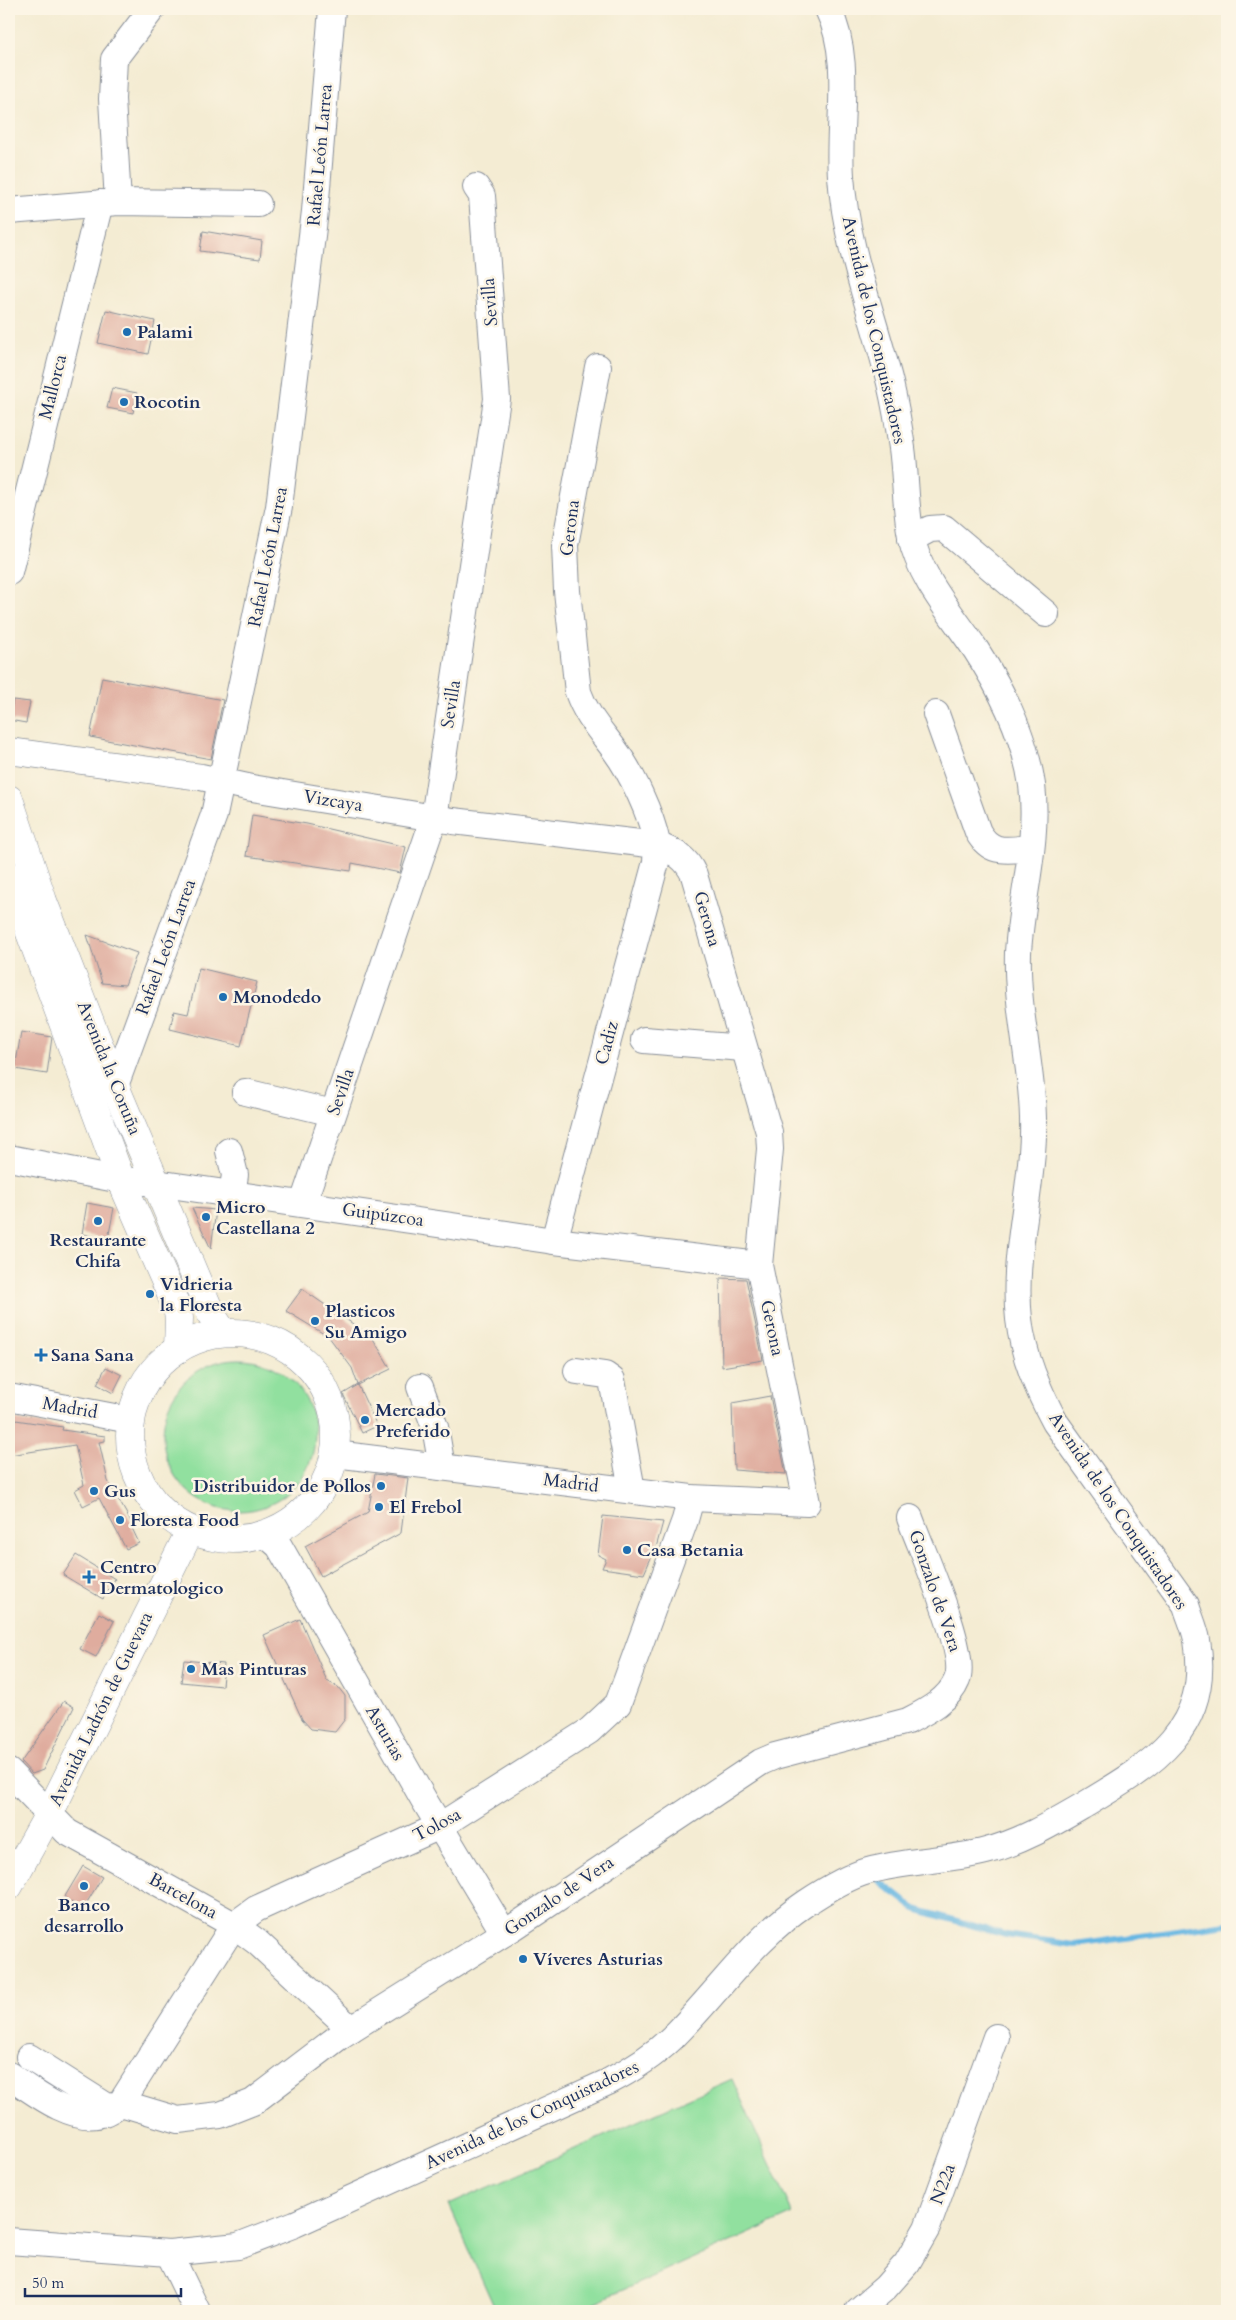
<svg xmlns="http://www.w3.org/2000/svg" width="1236" height="2320" font-family="Cardo,serif">
<rect width="100%" height="100%" fill="#fcf5e5"/>
<filter id="ink" filterUnits="userSpaceOnUse"><feTurbulence type="fractalNoise" baseFrequency=".02" numOctaves="2"/><feDisplacementMap in="SourceGraphic" scale="10" xChannelSelector="R" yChannelSelector="G"/><feConvolveMatrix kernelMatrix="1 2 1 2 8 2 1 2 1" color-interpolation-filters="sRGB"/></filter>
<filter id="wash" filterUnits="userSpaceOnUse"><feTurbulence type="fractalNoise" baseFrequency=".0096" numOctaves="4" result="noise"/><feDisplacementMap in="SourceGraphic" scale="20" xChannelSelector="R" yChannelSelector="G"/><feGaussianBlur stdDeviation="1.12" result="paint"/><feColorMatrix in="noise" values="0 0 0 0 0 0 0 0 0 0 0 0 0 0 0 0 0 1.4 0 .05"/><feComposite in="paint" operator="in"/></filter>
<g filter="url(#wash)">
<rect width="100%" height="100%" fill="#f4ecd3"/>
<!-- green -->
<g fill="#91e09f" stroke="#56887e">
<circle cx="239" cy="1435" r="76"/>
<polygon points="732,2079 793,2214 576,2311 496,2311 449,2205"/>
</g>
<g fill="none" stroke-linecap="round" stroke-linejoin="round">
<!-- stream -->
<polyline stroke="#67b7e2" stroke-width="6" points="874,1877 915,1909 1006,1935 1075,1945 1227,1924"/>
</g>
<g id="blocks">
<!-- building -->
<g fill="#dfac9e">
<polygon points="203,231 262,241 260,259 200,251"/>
<polygon points="106,310 155,321 148,354 98,343"/>
<polygon points="112,388 137,393 133,413 107,408"/>
<polygon points="102,677 223,700 211,759 90,737"/>
<polygon points="13,700 30,702 26,723 9,720"/>
<polygon points="252,815 307,824 406,847 400,873 352,863 351,871 246,856"/>
<polygon points="87,935 137,953 125,985 102,983"/>
<polygon points="199,968 257,982 241,1046 170,1029 174,1011 188,1014"/>
<polygon points="21,1032 52,1037 47,1074 15,1069"/>
<polygon points="87,1203 114,1208 108,1239 82,1234"/>
<polygon points="192,1208 216,1210 211,1249"/>
<polygon points="720,1278 746,1279 763,1360 722,1367"/>
<polygon points="302,1289 372,1337 391,1369 358,1385 352,1368 329,1337 286,1311"/>
<polygon points="106,1367 122,1375 113,1393 97,1384"/>
<polygon points="358,1385 377,1426 362,1433 343,1394"/>
<polygon points="770,1396 786,1474 734,1470 732,1403"/>
<polygon points="9,1419 63,1427 62,1430 105,1436 105,1441 99,1442 108,1481 134,1527 132,1528 139,1543 126,1549 99,1498 83,1506 75,1490 84,1485 75,1445 9,1455"/>
<polygon points="375,1474 408,1478 401,1533 321,1576 305,1546 368,1512"/>
<polygon points="603,1516 663,1522 657,1544 644,1574 602,1568 606,1559 598,1555"/>
<polygon points="76,1555 115,1579 103,1599 63,1575"/>
<polygon points="99,1613 114,1621 96,1657 80,1649"/>
<polygon points="300,1619 327,1681 338,1687 345,1696 345,1719 335,1732 311,1729 302,1719 264,1635"/>
<polygon points="184,1660 224,1664 222,1686 181,1682"/>
<polygon points="64,1701 74,1707 43,1770 32,1774 21,1762"/>
<polygon points="83,1866 102,1877 83,1909 64,1898"/>
</g>
</g>
</g>
<g filter="url(#ink)">
<use href="#blocks" fill-opacity="0" stroke="#888e98" stroke-width="1"/>
<g fill="none" stroke-linecap="round" stroke-linejoin="round">
<!-- minor casing -->
<g stroke="#888e98" stroke-width="28">
<g id="minor">
<polyline points="118,202 112,99 114,59 152,9"/>
<polyline points="9,211 118,202 258,204"/>
<polyline points="911,539 930,529 944,528 1046,614"/>
<polyline points="9,572 100,203"/>
<path d="M936,714l42,118c13,23 29,18 53,16"/>
<path d="M9,751l192,26 51,11 201,33 204,24c18,7 29,12 37,30l75,257 1,17 -11,116 48,238 -116,-5 -356,-44"/>
<polyline points="644,1040 743,1048"/>
<polyline points="115,1086 214,815 279,507 315,211 332,9"/>
<polyline points="245,1092 333,1113"/>
<polyline points="229,1151 235,1175 232,1194"/>
<polyline points="9,1158 121,1180 156,1183 554,1241 759,1265"/>
<polyline points="303,1203 434,818 497,399 482,196 476,187"/>
<path d="M554,1241l102,-379c0,-6 2,-13 1,-19 -6,-29 -25,-70 -43,-94 -14,-19 -28,-34 -36,-57l-11,-101 -2,-46 33,-178"/>
<polyline points="577,1371 605,1375 612,1380 632,1490"/>
<polyline points="420,1387 435,1427 442,1467"/>
<polyline points="9,1397 130,1420"/>
<polyline points="265,1534 279,1546 424,1800 504,1933"/>
<polyline points="9,1772 67,1832 234,1925 257,1942 351,2029"/>
<polyline points="29,2057 111,2109"/>
<path d="M9,2075c23,16 66,50 95,38 6,-2 12,-7 17,-10l57,17 42,-5 33,-13 87,-66 174,-109 247,-165 14,-6 133,-35c19,-10 41,-21 49,-41 12,-26 -36,-131 -47,-162"/>
<polyline points="121,2103 234,1925 256,1909 440,1826 589,1731 618,1704 685,1520 691,1498"/>
<path d="M9,2241l160,12 69,-7 57,-22 313,-142c23,-12 45,-26 64,-44 46,-45 80,-99 134,-135 18,-12 40,-26 62,-32 38,-11 79,-10 118,-20 36,-9 69,-29 100,-47 67,-40 126,-75 111,-164 -2,-12 -8,-24 -11,-35l-131,-183c-17,-32 -32,-66 -36,-103 -7,-61 12,-122 14,-183 2,-61 -17,-122 -15,-183 3,-56 21,-111 14,-168 -7,-48 -30,-95 -56,-135 -24,-36 -56,-71 -65,-114 -6,-29 -5,-59 -9,-88 -3,-21 -7,-44 -12,-65 -17,-69 -44,-135 -49,-207 -4,-54 12,-116 -13,-167"/>
<polyline points="169,2253 197,2311"/>
<polyline points="858,2311 885,2288 907,2263 927,2228 996,2037"/>
</g>
</g>
<!-- major casing -->
<g stroke="#888e98" stroke-width="29">
<g id="major">
<polyline points="9,799 43,901 115,1086 211,1314 223,1332"/>
<polyline points="9,876 121,1180 177,1308 179,1318 178,1349"/>
<circle cx="233" cy="1436" r="103"/>
<polyline points="9,1886 50,1812 190,1531"/>
</g>
</g>
<!-- minor -->
<use href="#minor" stroke="#fff" stroke-width="26"/>
<!-- major -->
<use href="#major" stroke="#fff" stroke-width="28"/>
</g>
</g>
<!-- markers -->
<g fill="#1f6fb2" stroke="#fcf5e5" stroke-width="2">
<circle cx="127" cy="332" r="5"/>
<circle cx="124" cy="402" r="5"/>
<circle cx="223" cy="997" r="5"/>
<circle cx="206" cy="1217" r="5"/>
<circle cx="98" cy="1221" r="5"/>
<circle cx="150" cy="1294" r="5"/>
<circle cx="315" cy="1321" r="5"/>
<path d="M38.5 1347.5h5v5h5v5h-5v5h-5v-5h-5v-5h5z"/>
<circle cx="365" cy="1420" r="5"/>
<circle cx="381" cy="1486" r="5"/>
<circle cx="94" cy="1491" r="5"/>
<circle cx="379" cy="1507" r="5"/>
<circle cx="120" cy="1520" r="5"/>
<circle cx="627" cy="1550" r="5"/>
<path d="M86.5 1569.5h5v5h5v5h-5v5h-5v-5h-5v-5h5z"/>
<circle cx="191" cy="1669" r="5"/>
<circle cx="84" cy="1886" r="5"/>
<circle cx="523" cy="1959" r="5"/>
</g>
<g text-anchor="middle" dominant-baseline="central" stroke-width="5" stroke-linejoin="round" paint-order="stroke">
<!-- street labels -->
<g font-size="18" fill="#1b2f5e" stroke="#fcf5e5">
<text transform="translate(320 155) rotate(-85)">Rafael León Larrea</text>
<text transform="translate(490 302) rotate(-94)">Sevilla</text>
<text transform="translate(874 330) rotate(77)">Avenida de los Conquistadores</text>
<text transform="translate(53 387) rotate(-76)">Mallorca</text>
<text transform="translate(570 528) rotate(-83)">Gerona</text>
<text transform="translate(268 557) rotate(-79)">Rafael León Larrea</text>
<text transform="translate(451 704) rotate(-81)">Sevilla</text>
<text transform="translate(333 801) rotate(9)">Vizcaya</text>
<text transform="translate(707 919) rotate(74)">Gerona</text>
<text transform="translate(166 947) rotate(-70)">Rafael León Larrea</text>
<text transform="translate(607 1043) rotate(-75)">Cadiz</text>
<text transform="translate(109 1068) rotate(68)">Avenida la Coruña</text>
<text transform="translate(341 1092) rotate(-71)">Sevilla</text>
<text transform="translate(383 1215) rotate(8)">Guipúzcoa</text>
<text transform="translate(772 1328) rotate(78)">Gerona</text>
<text transform="translate(70 1408) rotate(10)">Madrid</text>
<text transform="translate(571 1483) rotate(7)">Madrid</text>
<text transform="translate(1118 1511) rotate(56)">Avenida de los Conquistadores</text>
<text transform="translate(935 1591) rotate(71)">Gonzalo de Vera</text>
<text transform="translate(101 1709) rotate(-64)">Avenida Ladrón de Guevara</text>
<text transform="translate(385 1733) rotate(60)">Asturias</text>
<text transform="translate(437 1825) rotate(-28)">Tolosa</text>
<text transform="translate(183 1896) rotate(29)">Barcelona</text>
<text transform="translate(559 1896) rotate(-34)">Gonzalo de Vera</text>
<text transform="translate(532 2115) rotate(-25)">Avenida de los Conquistadores</text>
<text transform="translate(943 2184) rotate(-70)">N22a</text>
</g>
<!-- poi labels -->
<g font-size="18" font-weight="bold" fill="#1b2f5e" stroke="#fcf5e5" text-anchor="start">
<text x="137" y="332">Palami</text>
<text x="134" y="402">Rocotin</text>
<text x="233" y="997">Monodedo</text>
<text x="216" y="1207">Micro<tspan x="216" dy="21">Castellana 2</tspan></text>
<text x="98" y="1240" text-anchor="middle">Restaurante<tspan x="98" dy="21">Chifa</tspan></text>
<text x="160" y="1284">Vidrieria<tspan x="160" dy="21">la Floresta</tspan></text>
<text x="325" y="1311">Plasticos<tspan x="325" dy="21">Su Amigo</tspan></text>
<text x="51" y="1355">Sana Sana</text>
<text x="375" y="1410">Mercado<tspan x="375" dy="21">Preferido</tspan></text>
<text x="371" y="1486" text-anchor="end">Distribuidor de Pollos</text>
<text x="104" y="1491">Gus</text>
<text x="389" y="1507">El Frebol</text>
<text x="130" y="1520">Floresta Food</text>
<text x="637" y="1550">Casa Betania</text>
<text x="100" y="1567">Centro<tspan x="100" dy="21">Dermatologico</tspan></text>
<text x="201" y="1669">Mas Pinturas</text>
<text x="84" y="1905" text-anchor="middle">Banco<tspan x="84" dy="21">desarrollo</tspan></text>
<text x="533" y="1959">Víveres Asturias</text>
</g>
</g>
<!-- margin -->
<rect width="1236" height="2320" fill="none" stroke="#fcf5e5" stroke-width="30"/>
<!-- scale -->
<path d="M25 2288v8h156v-8" fill="none" stroke="#1b2f5e" stroke-width="2.5"/>
<text x="32" y="2288" font-size="15" fill="#1b2f5e" stroke="#fcf5e5" stroke-width="4" paint-order="stroke">50 m</text>
</svg>
